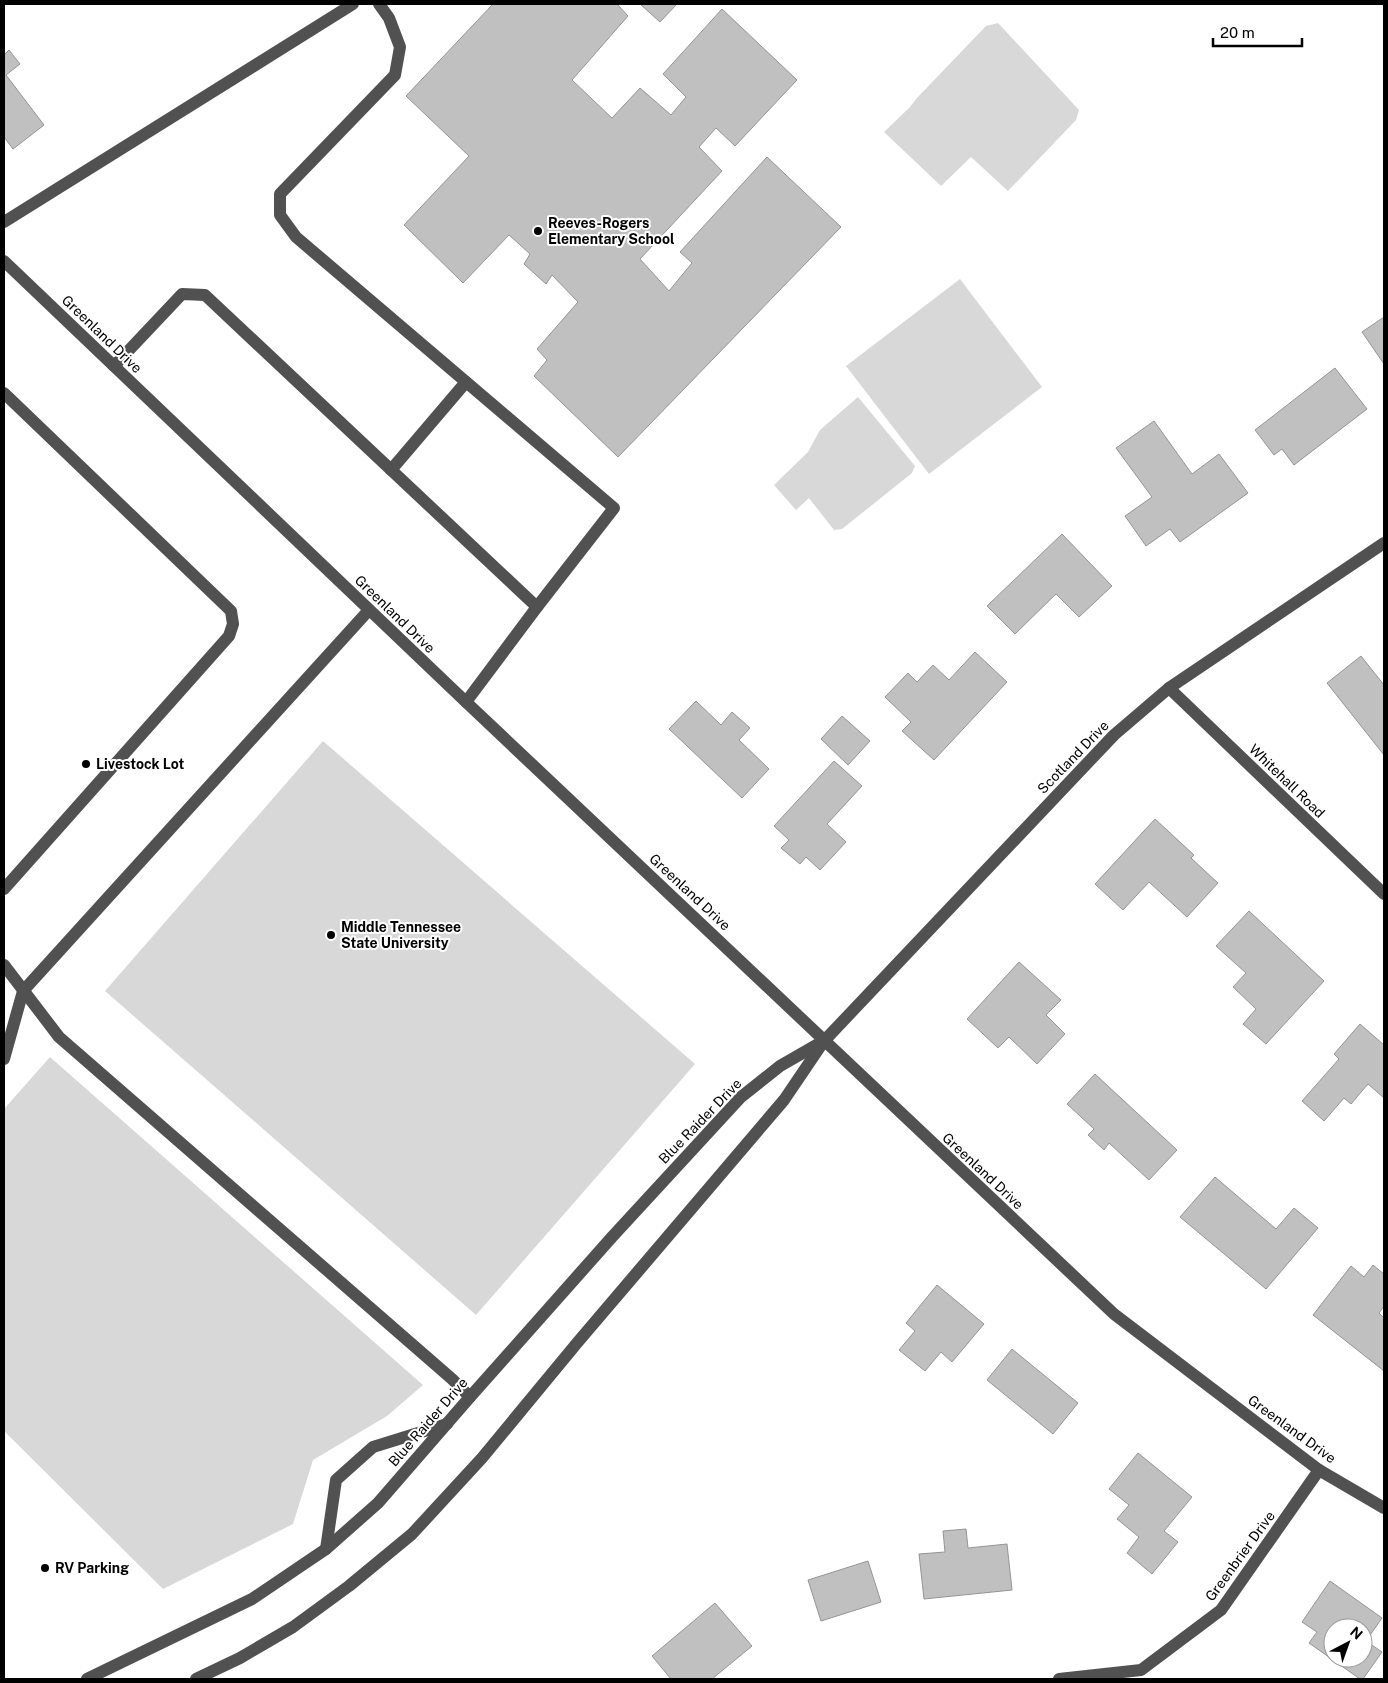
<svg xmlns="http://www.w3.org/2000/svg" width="1388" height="1683" font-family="'Public Sans',sans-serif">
<rect width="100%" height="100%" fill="#fff"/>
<!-- green -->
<g fill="#d8d8d8">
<polygon points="998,23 1079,110 1076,120 1008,191 971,157 941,186 884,132 910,107 916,99 986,26"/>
<polygon points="960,279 1042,387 929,474 846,366"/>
<polygon points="858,397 915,466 912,473 842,529 834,530 809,498 796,510 774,485 808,452 820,430"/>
<polygon points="323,741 695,1064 476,1315 105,991"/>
<polygon points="50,1057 423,1385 387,1416 313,1460 293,1524 163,1589 4,1431 4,1109"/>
</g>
<!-- building -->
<g fill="#c0c0c0" stroke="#959595" fill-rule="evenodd">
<polygon points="493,4 617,4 628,16 572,80 612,118 640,88 671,115 686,97 663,74 722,9 797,80 735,146 716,128 699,147 722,171 640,259 669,291 692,263 680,252 767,157 841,227 618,457 534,376 547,360 537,349 578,302 552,275 546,284 524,264 530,254 509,235 463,283 404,225 469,156 406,96"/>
<polygon points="640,4 677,4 660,22"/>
<polygon points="9,50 20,64 6,75 44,125 13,149 4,137 4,55"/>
<polygon points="1384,317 1384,364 1362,332"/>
<polygon points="1335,368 1367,409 1294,465 1282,449 1274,455 1255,430"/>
<polygon points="1154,421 1192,474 1219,454 1248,493 1180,542 1170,529 1146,546 1125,516 1152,497 1116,448"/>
<polygon points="1062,534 1112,586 1079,617 1056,594 1015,634 987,606"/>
<polygon points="975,652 1007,682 934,760 902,731 911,722 885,697 908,673 917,682 933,665 949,680"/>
<polygon points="1361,656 1384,685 1384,755 1327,683"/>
<polygon points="696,701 721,725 732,712 750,728 739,740 769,769 742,798 669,729"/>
<polygon points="842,716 870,741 848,765 821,739"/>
<polygon points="834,761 862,786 827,824 846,842 820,870 806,857 800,864 781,848 789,840 774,826"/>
<polygon points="1155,819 1194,855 1191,858 1218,883 1187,917 1149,882 1123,910 1095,884"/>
<polygon points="1249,911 1324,981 1266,1044 1243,1024 1256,1009 1233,987 1246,973 1216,946"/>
<polygon points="1019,962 1061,1000 1046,1015 1065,1034 1037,1064 1009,1037 998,1048 967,1019"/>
<polygon points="1360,1024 1384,1045 1384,1098 1368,1084 1351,1104 1344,1098 1324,1121 1302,1101 1339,1059 1334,1054"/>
<polygon points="1095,1074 1177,1150 1149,1180 1109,1143 1104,1150 1088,1135 1094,1129 1067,1104"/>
<polygon points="1215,1177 1276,1229 1294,1208 1318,1228 1266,1289 1180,1217"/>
<polygon points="1373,1265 1384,1274 1384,1306 1379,1313 1384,1318 1384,1371 1313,1315 1351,1266 1364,1277"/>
<polygon points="937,1285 984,1324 952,1362 941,1352 925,1371 899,1350 915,1331 906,1323"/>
<polygon points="1012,1349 1078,1403 1053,1434 987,1380"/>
<polygon points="1138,1453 1192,1497 1164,1531 1178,1542 1152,1574 1127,1553 1139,1537 1117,1519 1129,1505 1109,1489"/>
<polygon points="966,1529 968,1548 1007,1544 1012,1590 924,1599 919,1554 945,1552 943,1531"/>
<polygon points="868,1561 881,1602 821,1621 808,1580"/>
<path d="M1330,1581l52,37 -16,23 16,11 -19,27h-3l-51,-36 8,-11 -15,-10zM1333,1628h30v30h-30z"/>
<polygon points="715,1603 752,1646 712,1679 671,1679 652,1656"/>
</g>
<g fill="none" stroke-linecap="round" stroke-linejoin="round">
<!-- minor -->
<g stroke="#515151" stroke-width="12">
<polyline points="379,4 389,18 400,47 395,75 280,194 280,215 296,237 614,508 537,607 466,702"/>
<polyline points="4,222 353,4"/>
<polyline points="4,261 466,702 1114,1314 1319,1470 1384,1508"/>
<polyline points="114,366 182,294 205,295 537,607"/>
<polyline points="4,393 231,611 233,624 229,636 4,889"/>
<polyline points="391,470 466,382"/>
<polyline points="1169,688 1384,894"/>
<polyline points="4,965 59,1037 452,1379 470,1397"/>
<polyline points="4,1059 23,991 369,610"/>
<polyline points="326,1549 336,1480 373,1447 447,1424"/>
<polyline points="87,1679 252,1599 326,1549 378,1503 470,1397 612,1237 741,1097 780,1066 820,1043"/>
<polyline points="196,1679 240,1658 293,1627 349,1586 412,1534 482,1458 577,1343 784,1100 824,1041 1114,735 1169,688 1384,543"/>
<polyline points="1059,1679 1141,1670 1221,1610 1319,1470"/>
</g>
</g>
<!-- markers -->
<g fill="#000" stroke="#fff" stroke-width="2">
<circle cx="538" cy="231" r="5"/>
<circle cx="86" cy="764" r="5"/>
<circle cx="331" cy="935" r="5"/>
<circle cx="45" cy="1568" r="5"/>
</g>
<g text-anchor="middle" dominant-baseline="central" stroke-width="4" stroke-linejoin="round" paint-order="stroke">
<!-- poi labels -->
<g font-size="14" font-weight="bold" fill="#000" stroke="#fff" text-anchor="start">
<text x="548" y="223">Reeves-Rogers<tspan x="548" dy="16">Elementary School</tspan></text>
<text x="96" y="764">Livestock Lot</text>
<text x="341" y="927">Middle Tennessee<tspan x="341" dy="16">State University</tspan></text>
<text x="55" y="1568">RV Parking</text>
</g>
<!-- street labels -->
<g font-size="14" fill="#000" stroke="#fff">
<text transform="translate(102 334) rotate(44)">Greenland Drive</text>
<text transform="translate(395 614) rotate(44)">Greenland Drive</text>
<text transform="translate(1073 757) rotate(-46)">Scotland Drive</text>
<text transform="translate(1287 781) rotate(44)">Whitehall Road</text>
<text transform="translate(690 892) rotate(43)">Greenland Drive</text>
<text transform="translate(700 1121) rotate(-46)">Blue Raider Drive</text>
<text transform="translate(983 1171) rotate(43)">Greenland Drive</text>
<text transform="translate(428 1422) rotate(-49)">Blue Raider Drive</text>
<text transform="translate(1292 1429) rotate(36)">Greenland Drive</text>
<text transform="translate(1240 1556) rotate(-54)">Greenbrier Drive</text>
</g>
</g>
<!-- border -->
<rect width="1388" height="1683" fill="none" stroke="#000000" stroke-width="10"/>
<!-- north arrow -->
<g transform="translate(1348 1643) rotate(41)"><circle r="24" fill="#ffffff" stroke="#999999"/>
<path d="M0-4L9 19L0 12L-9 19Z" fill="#000000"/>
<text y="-8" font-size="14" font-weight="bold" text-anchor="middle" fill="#000000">N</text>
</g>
<!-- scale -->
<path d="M1213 38v8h89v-8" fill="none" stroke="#000000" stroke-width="2.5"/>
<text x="1220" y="38" font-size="15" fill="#000000" stroke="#ffffff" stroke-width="4" paint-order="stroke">20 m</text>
</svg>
